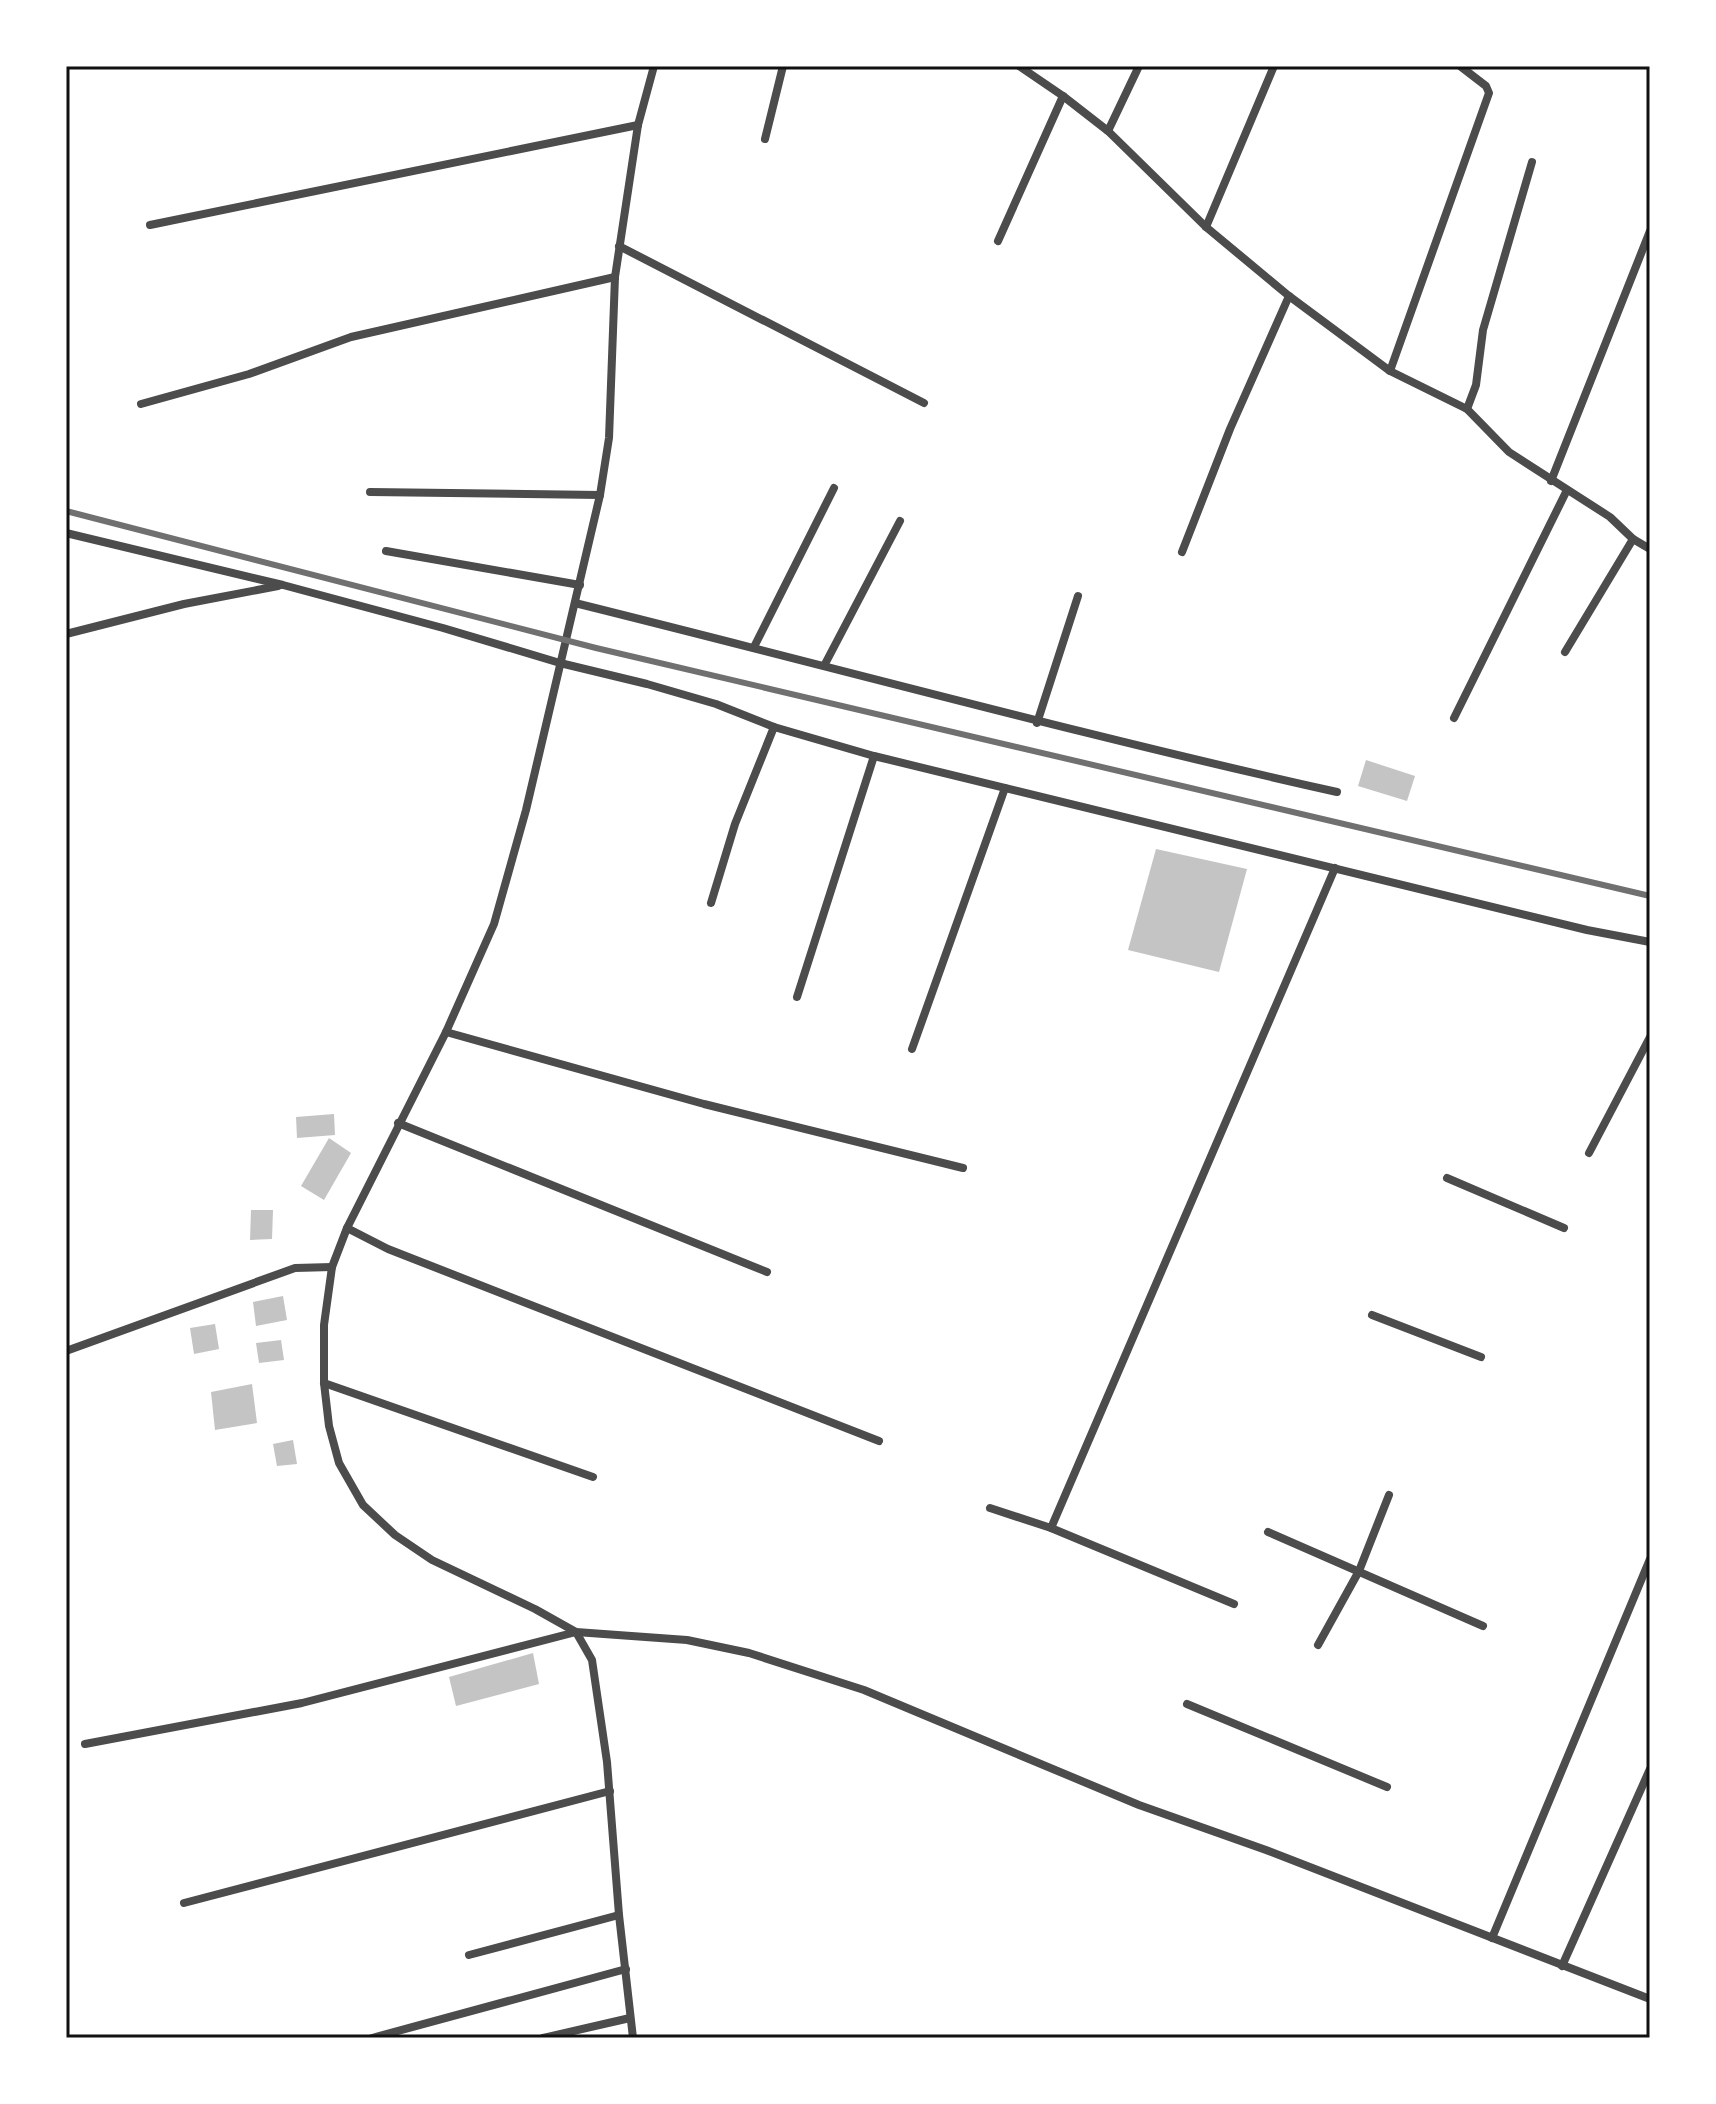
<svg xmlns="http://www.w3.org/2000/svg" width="1716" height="2104" font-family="'Noto Serif',serif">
<rect width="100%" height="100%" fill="#fff"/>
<!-- building -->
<g fill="#c4c4c4">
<polygon points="1366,760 1415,776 1407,801 1358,786"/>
<polygon points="1156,849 1247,869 1219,972 1128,950"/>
<polygon points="334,1114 335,1135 297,1138 296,1117"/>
<polygon points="329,1138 351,1153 324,1200 301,1186"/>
<polygon points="251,1210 273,1210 272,1239 250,1240"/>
<polygon points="283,1296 287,1320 256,1326 253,1302"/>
<polygon points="215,1324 219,1349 194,1354 190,1328"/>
<polygon points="281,1340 284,1360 259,1363 256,1343"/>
<polygon points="252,1384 257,1423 215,1430 211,1392"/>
<polygon points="293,1440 297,1464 277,1466 273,1444"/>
<polygon points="533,1653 539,1684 456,1706 449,1677"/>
</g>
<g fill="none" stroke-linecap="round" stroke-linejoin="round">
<!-- minor -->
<g stroke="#4c4c4c" stroke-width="8">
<polyline points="1019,66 1063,96 1108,131 1206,227 1289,296 1390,371 1467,409 1509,452 1610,517 1633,539 1650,549"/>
<polyline points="1108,131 1139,66"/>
<polyline points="765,139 783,66"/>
<polyline points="150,225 638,125"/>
<polyline points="1206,227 1274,66"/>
<polyline points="998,241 1063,96"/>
<polyline points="619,246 924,403"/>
<polyline points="1390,371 1489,93 1486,86 1460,66"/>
<polyline points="141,404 249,374 351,337 615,277"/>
<polyline points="1467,409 1476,385 1483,330 1532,162"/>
<polyline points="1551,481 1650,231"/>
<polyline points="370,492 600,495"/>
<polyline points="66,533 283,585 443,628 560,663 647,684 716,704 774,727 874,756 1587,930 1650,942"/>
<polyline points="386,551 580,585"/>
<polyline points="1182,552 1230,429 1289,296"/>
<path d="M575,603c254,63 506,132 762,189"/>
<polyline points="66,634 184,604 278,586"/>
<polyline points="754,647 834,488"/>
<polyline points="1565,652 1633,539"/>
<polyline points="825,664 900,521"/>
<polyline points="1454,718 1567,490"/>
<polyline points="1037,723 1078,596"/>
<polyline points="711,903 735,824 774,727"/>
<polyline points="797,997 874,756"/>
<polyline points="446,1032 704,1104 963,1168"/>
<polyline points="912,1049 1005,788"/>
<polyline points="398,1123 767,1272"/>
<polyline points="1589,1153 1650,1037"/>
<polyline points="1447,1178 1564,1228"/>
<polyline points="347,1228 388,1249 879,1441"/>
<polyline points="1372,1315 1481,1357"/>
<polyline points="66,1351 295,1268 332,1267"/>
<polyline points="324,1383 593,1477"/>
<polyline points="990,1508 1051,1528 1234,1604"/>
<polyline points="1051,1528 1335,868"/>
<polyline points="1268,1532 1483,1626"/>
<polyline points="1318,1645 1359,1571 1389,1495"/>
<polyline points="1187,1704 1387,1787"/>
<polyline points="85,1744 302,1703 576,1632 687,1640 749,1653 864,1690 1139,1805 1266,1850 1650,1999"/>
<polyline points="184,1903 610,1791"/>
<polyline points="1492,1938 1650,1559"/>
<polyline points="469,1955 619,1915"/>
<polyline points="1562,1966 1650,1769"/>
<polyline points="372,2038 626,1969"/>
<polyline points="543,2038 630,2018"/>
<polyline points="633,2038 619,1915 607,1762 592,1660 576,1632 535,1609 432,1560 395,1535 363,1505 339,1463 329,1426 324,1383 324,1325 332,1267 347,1228 446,1032 494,924 526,810 600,495 609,438 615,277 638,125 654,66"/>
</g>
<!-- rail -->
<polyline stroke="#707070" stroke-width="6" points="66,511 596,648 1650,896"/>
</g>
<!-- border -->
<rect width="1716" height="2104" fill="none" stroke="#ffffff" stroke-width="136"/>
<rect x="68" y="68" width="1580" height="1968" fill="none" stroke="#111" stroke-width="3"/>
</svg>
